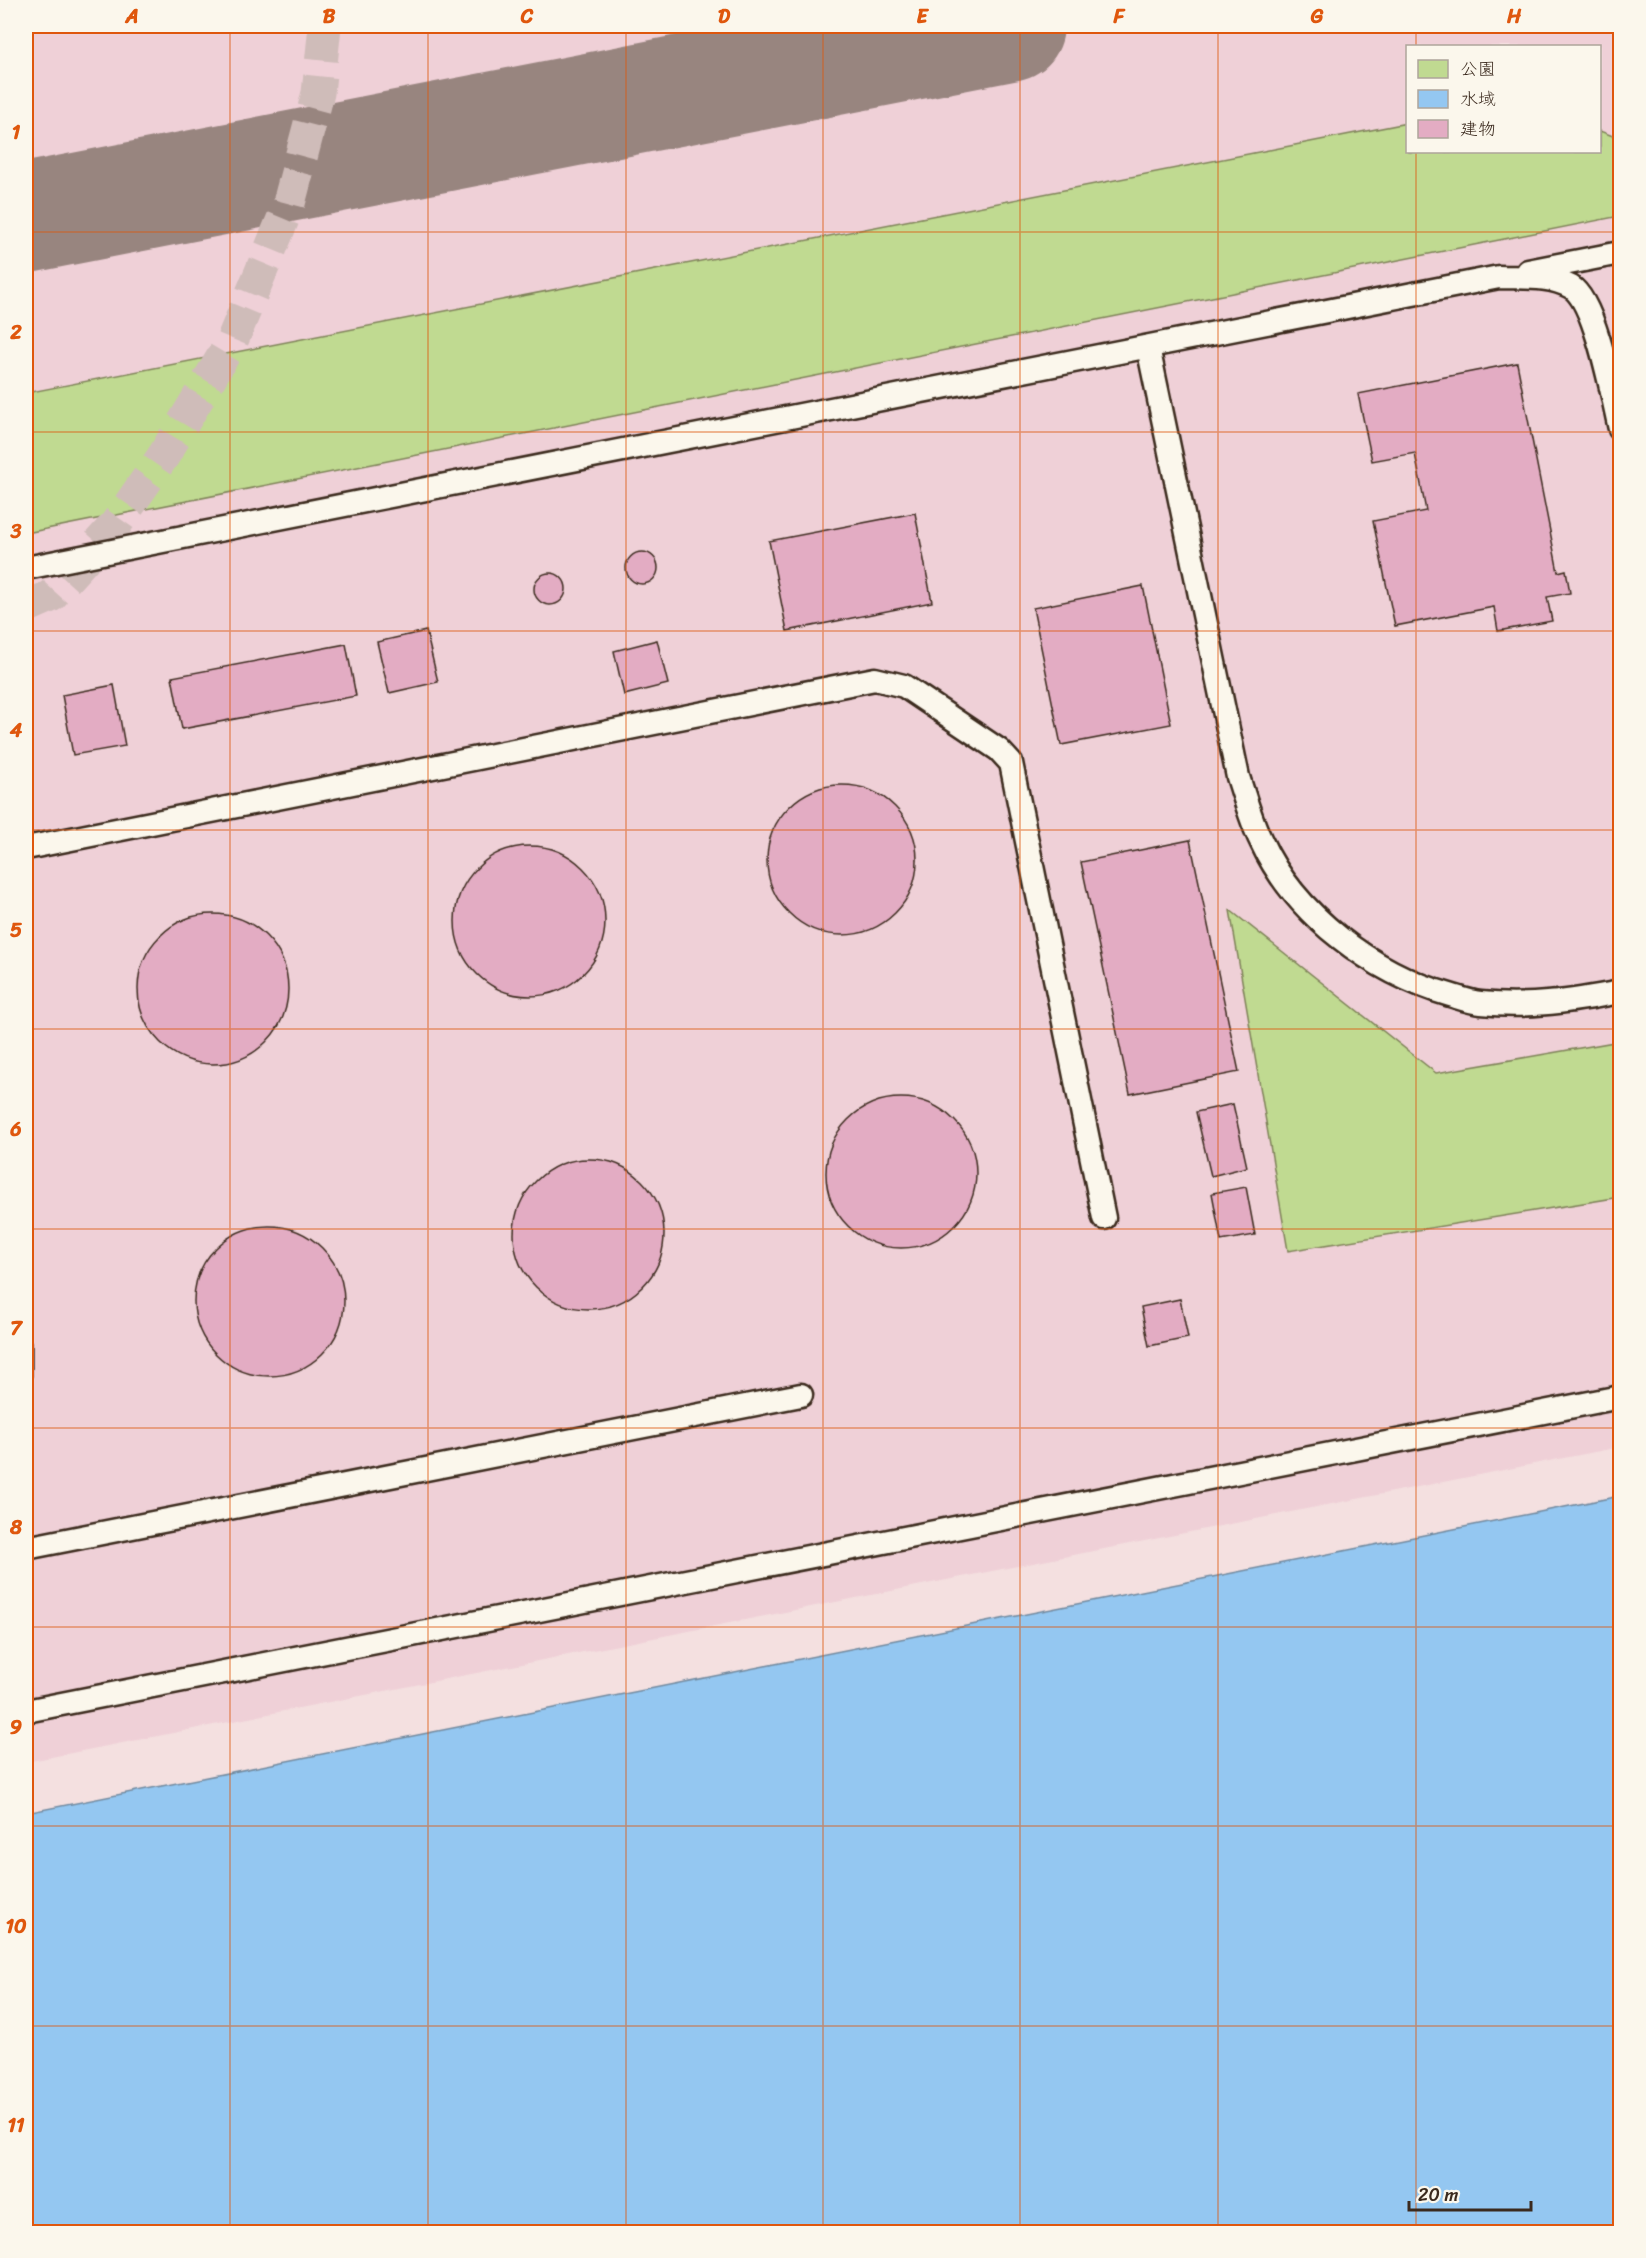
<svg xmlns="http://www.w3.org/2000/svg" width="1646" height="2258" font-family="Sriracha,'Klee One',sans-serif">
<rect width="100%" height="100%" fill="#f4e0e0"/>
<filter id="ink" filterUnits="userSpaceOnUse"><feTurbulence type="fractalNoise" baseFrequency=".0167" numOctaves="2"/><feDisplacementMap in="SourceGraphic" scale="12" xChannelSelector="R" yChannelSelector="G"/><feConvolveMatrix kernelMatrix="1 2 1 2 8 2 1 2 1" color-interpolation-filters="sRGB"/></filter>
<g filter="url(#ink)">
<!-- built -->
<path fill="#efd0d7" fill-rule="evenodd" d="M26,26h1594v1421l-1594,315zM1408,46h192v106h-192z"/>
<!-- green -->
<g fill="#c0da91" stroke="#7e8258" stroke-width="1.5">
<polygon points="1407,123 1408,152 1600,152 1600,131 1618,138 1620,140 1620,216 26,533 26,393"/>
<polygon points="1230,910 1436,1073 1620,1041 1620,1197 1288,1251"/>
</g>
<!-- water -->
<polygon fill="#94c7f1" stroke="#70889d" stroke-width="1.5" points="1620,1496 1620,2232 26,2232 26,1813"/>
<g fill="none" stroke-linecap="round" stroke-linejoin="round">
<!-- taxiway -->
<polyline stroke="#98857f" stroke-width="110" points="26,218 1009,26"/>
</g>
<!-- building -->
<g fill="#e3acc3" stroke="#3b2a1e" stroke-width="1.5">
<polygon points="1517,363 1558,572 1566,570 1570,593 1547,597 1552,621 1498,631 1494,607 1395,626 1373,521 1426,511 1415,453 1372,461 1358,394"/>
<polygon points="915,513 932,602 787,631 769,541"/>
<circle cx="642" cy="568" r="16"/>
<circle cx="550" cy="589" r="16"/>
<polygon points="1143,586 1171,724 1061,745 1033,608"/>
<polygon points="426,631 438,682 389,693 377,642"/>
<polygon points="657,640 668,684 624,695 614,651"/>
<polygon points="346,644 356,696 182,729 172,677"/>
<polygon points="114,685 125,746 73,755 62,695"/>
<circle cx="842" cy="860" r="75"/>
<polygon points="1190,840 1239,1072 1130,1094 1081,862"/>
<circle cx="530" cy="921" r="75"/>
<circle cx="213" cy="989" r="75"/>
<circle cx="901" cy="1173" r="75"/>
<polygon points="1233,1104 1247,1167 1211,1176 1196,1112"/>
<circle cx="589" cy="1234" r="75"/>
<polygon points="1246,1187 1255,1235 1221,1241 1212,1193"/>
<circle cx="269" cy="1301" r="75"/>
<polygon points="1180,1299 1188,1338 1149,1346 1141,1307"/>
<polygon points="26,1331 32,1344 32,1376 26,1390"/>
</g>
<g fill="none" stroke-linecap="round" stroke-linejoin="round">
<!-- tertiary-tunnel -->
<polyline stroke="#cfbcb9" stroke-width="33" stroke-dasharray="33 16" stroke-linecap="butt" points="26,607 51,596 116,524 164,455 232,341 288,207 318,93 325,26"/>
<!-- service casing -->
<g stroke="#3b2a1e" stroke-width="27">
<g id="service">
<polyline points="1528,271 1620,253"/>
<path d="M1148,347l90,430c7,21 13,44 23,64 34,74 112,132 189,154 10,3 20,7 31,8 48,5 92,-2 139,-11"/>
<path d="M26,568l1473,-291c24,1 50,-2 72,10 25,15 42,112 49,142"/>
<polyline points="26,848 875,679 904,686 999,750 1011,763 1104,1218"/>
<polyline points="26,1548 801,1395"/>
<polyline points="26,1711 1620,1397"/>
</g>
</g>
<!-- service -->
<use href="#service" stroke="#fbf7ec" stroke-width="22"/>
</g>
</g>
<!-- grid -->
<path fill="none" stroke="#df570d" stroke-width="1.5" stroke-opacity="0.55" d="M230,26v2206M428,26v2206M626,26v2206M823,26v2206M1020,26v2206M1218,26v2206M1416,26v20M1416,152v2080M26,232h1594M26,432h1594M26,631h1594M26,830h1594M26,1029h1594M26,1229h1594M26,1428h1594M26,1627h1594M26,1826h1594M26,2026h1594"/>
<!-- margin -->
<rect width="1646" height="2258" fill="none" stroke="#fbf7ec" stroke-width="66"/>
<!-- legend -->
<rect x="1406" y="45" width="195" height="108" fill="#fbf7ec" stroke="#aea59a" stroke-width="1.5"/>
<rect x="1418" y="60" width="30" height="18" fill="#c0da91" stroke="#aea59a" stroke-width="1.5"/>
<text x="1460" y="75" font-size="18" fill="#3b2a1e">公園</text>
<rect x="1418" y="90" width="30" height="18" fill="#94c7f1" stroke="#aea59a" stroke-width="1.5"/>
<text x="1460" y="105" font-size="18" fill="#3b2a1e">水域</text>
<rect x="1418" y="120" width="30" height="18" fill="#e3acc3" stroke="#aea59a" stroke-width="1.5"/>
<text x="1460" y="135" font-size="18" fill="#3b2a1e">建物</text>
<!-- scale -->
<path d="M1409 2201v9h122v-9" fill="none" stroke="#3b2a1e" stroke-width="3"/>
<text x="1418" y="2201" font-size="18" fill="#3b2a1e" stroke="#fbf7ec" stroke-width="4.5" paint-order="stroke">20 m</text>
<rect x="33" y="33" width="1580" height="2192" fill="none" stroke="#df570d" stroke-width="2"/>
<g font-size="20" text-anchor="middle" font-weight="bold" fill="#df570d">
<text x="132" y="23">A</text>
<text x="329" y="23">B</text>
<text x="527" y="23">C</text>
<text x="724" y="23">D</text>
<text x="922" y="23">E</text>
<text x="1119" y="23">F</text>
<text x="1317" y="23">G</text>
<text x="1514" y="23">H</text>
<text x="16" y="139">1</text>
<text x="16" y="339">2</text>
<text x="16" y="538">3</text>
<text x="16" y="737">4</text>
<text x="16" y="937">5</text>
<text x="16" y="1136">6</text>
<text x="16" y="1335">7</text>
<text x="16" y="1534">8</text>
<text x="16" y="1734">9</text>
<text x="16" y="1933">10</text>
<text x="16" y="2132">11</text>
</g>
</svg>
